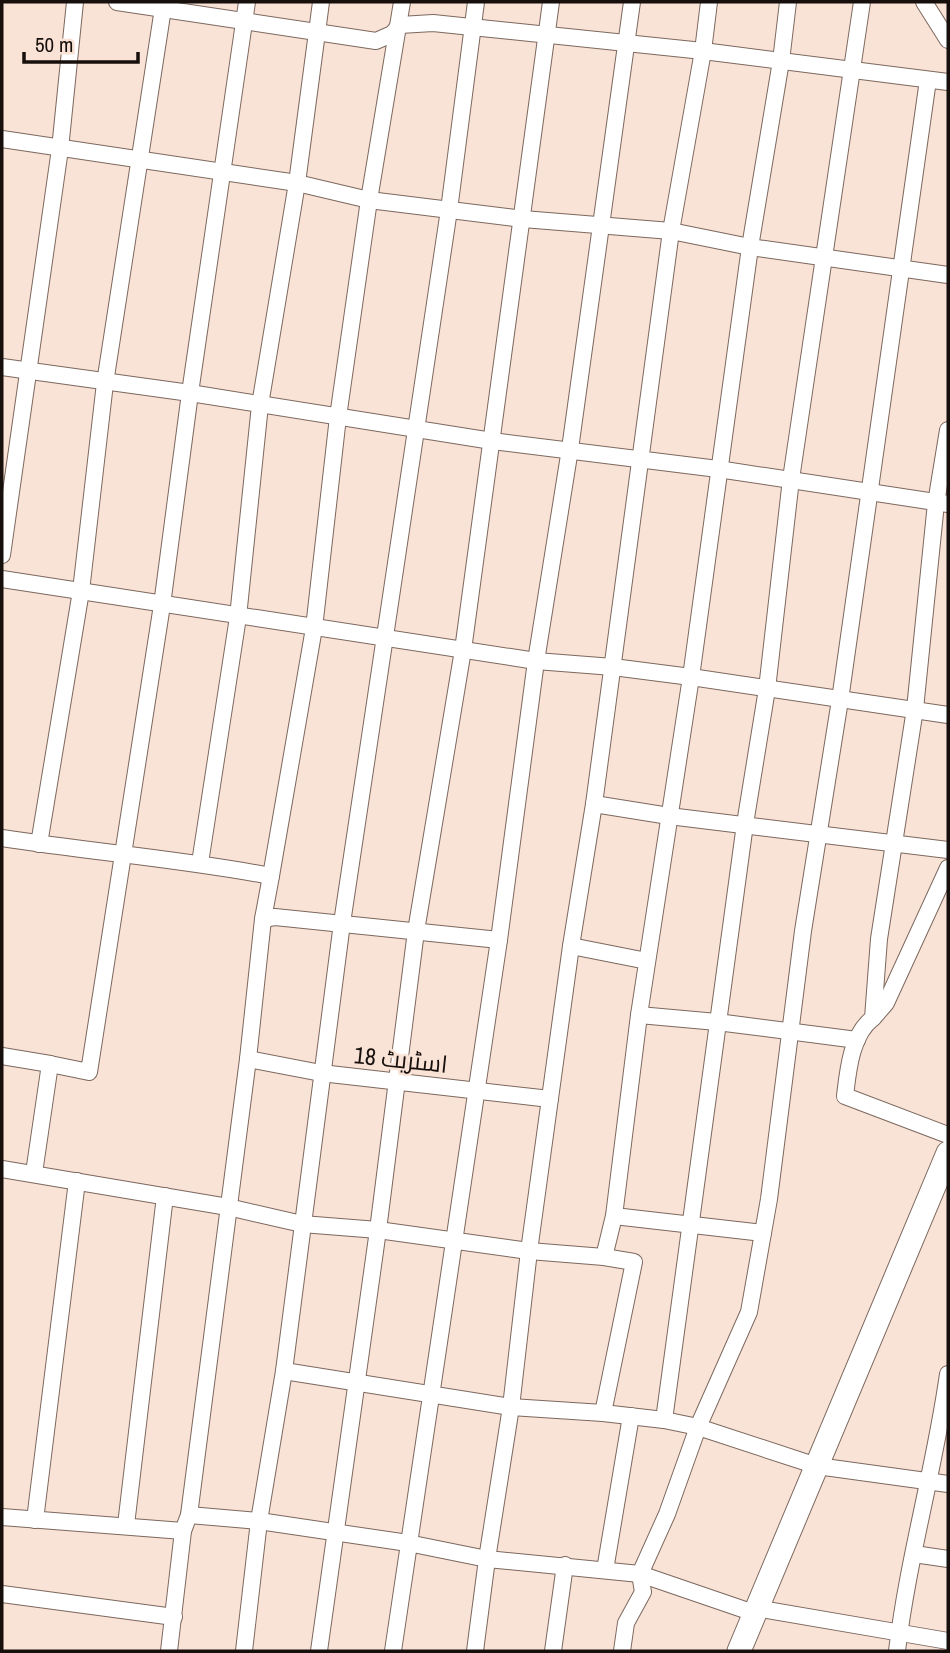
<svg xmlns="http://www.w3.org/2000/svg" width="950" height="1653" font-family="'Archivo Narrow',Cairo,sans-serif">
<rect width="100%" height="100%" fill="#f9e2d6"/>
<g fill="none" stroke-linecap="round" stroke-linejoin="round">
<!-- street casing -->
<g stroke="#7c685e" stroke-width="18">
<g id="street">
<polyline points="117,2 376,41 392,34 400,25 433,23 703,51 948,82"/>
<polyline points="924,2 948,40"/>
<polyline points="2,139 297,183 369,200 523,219 671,231 750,247 948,275"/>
<polyline points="2,367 190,393 492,441 718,469 948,504"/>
<path d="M948,430l-12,73 -21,206 -36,230 -6,79c-22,17 -25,52 -28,78l103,39"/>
<polyline points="2,555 60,149 75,2"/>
<polyline points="2,579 536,661 613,667 691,677 948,715"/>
<polyline points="594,804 669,816 948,850"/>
<path d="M2,838c89,14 180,21 269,38l-8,43 -15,140 -59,456 -6,16 -14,120"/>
<polyline points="39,844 81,591 105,383 164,2"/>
<polyline points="200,863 238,617 260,405 297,183 321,2"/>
<polyline points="271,876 314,628 338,417 369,200 402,2"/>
<polyline points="263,919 275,917 499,940"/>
<polyline points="571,946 647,961"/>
<polyline points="639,1015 717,1022 857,1040"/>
<polyline points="873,1018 886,1003 948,868"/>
<polyline points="2,1056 50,1064"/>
<polyline points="248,1059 321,1073 550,1099"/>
<polyline points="2,1169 228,1207 302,1224 378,1230 529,1251 604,1257"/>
<polyline points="34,1173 50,1064 89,1072 162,605 190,393 247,2"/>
<polyline points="614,1216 763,1233"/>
<polyline points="284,1371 511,1407 603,1413 664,1420 698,1427 749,1312 769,1199 803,931 840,700 928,80"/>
<polyline points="603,1413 634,1262 604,1257 614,1216 639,1015 691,677 750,247 781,61 788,2"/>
<polyline points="664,1420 745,824 767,689 791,479 862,2"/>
<polyline points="189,1515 259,1521 408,1543 487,1559 640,1574 754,1613"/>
<polyline points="2,1517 183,1531"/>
<polyline points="35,1520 77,1181"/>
<polyline points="126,1525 165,1196"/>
<polyline points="914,1554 948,1559"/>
<polyline points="605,1570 631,1416"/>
<polyline points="2,1594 174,1617"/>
<polyline points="756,1608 948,1641"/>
<polyline points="244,1651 259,1521 284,1371 342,923 449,210 476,2"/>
<polyline points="319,1651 378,1230 416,931 463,650 551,2"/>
<polyline points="393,1651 499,940 536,661 570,449 632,2"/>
<polyline points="475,1651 487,1559 511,1407 529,1251 571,946 594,804 671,231 703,51 709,2"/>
<polyline points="553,1651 565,1565"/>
<polyline points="622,1651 626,1623 643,1592 640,1574 667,1514 698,1427 817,1466 948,1484"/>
<path d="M897,1651c11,-93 38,-184 51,-277"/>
</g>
</g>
<!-- secondary casing -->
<g stroke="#7c685e" stroke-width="25">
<polyline id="secondary" points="739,1651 948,1153"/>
</g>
<!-- street -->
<use href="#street" stroke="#fff" stroke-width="16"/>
<!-- secondary -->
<use href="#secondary" stroke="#fff" stroke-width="23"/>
</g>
<g text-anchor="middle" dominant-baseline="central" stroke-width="5" stroke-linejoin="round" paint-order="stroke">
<!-- street labels -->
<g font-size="24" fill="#170f0c" stroke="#f9e2d6">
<text transform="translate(401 1059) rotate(6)">اسٹریٹ 18</text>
</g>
</g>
<!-- border -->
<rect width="950" height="1653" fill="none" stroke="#170f0c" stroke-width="7"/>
<!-- scale -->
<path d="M24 52v10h114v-10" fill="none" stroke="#170f0c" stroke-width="3.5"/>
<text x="35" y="52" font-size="21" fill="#170f0c" stroke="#f9e2d6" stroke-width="5" paint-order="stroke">50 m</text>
</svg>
